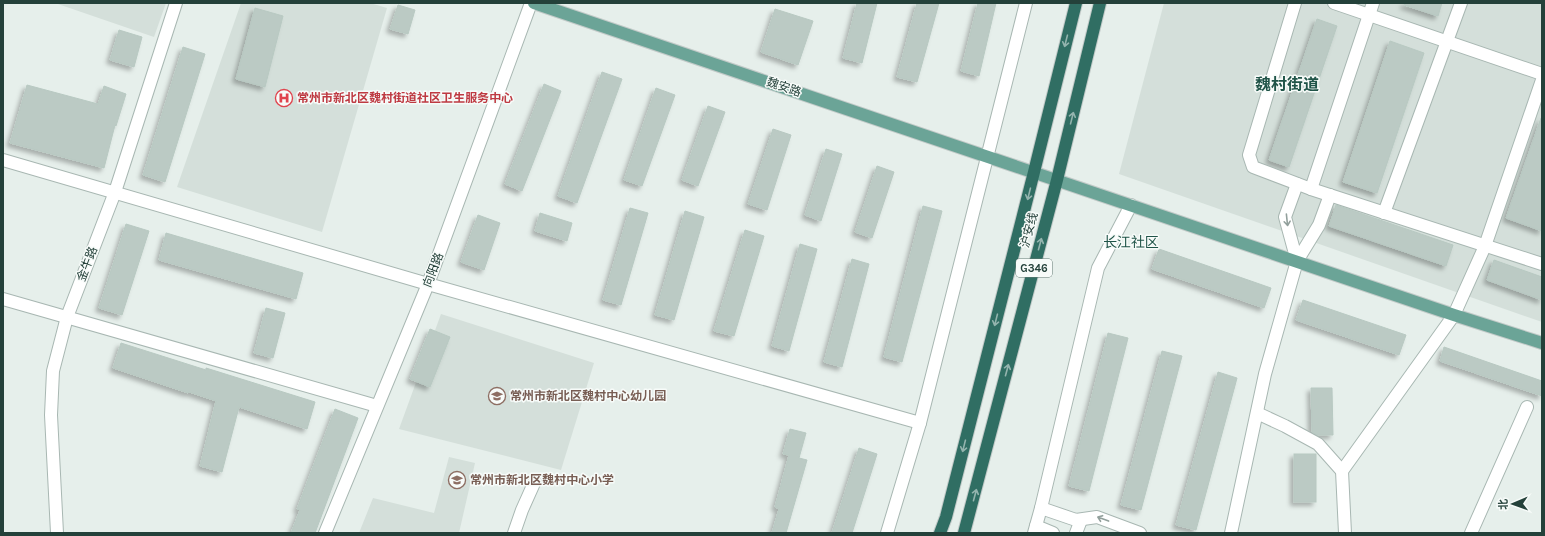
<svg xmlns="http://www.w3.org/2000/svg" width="1545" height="536" font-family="Karla,'Noto Sans SC',sans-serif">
<defs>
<filter id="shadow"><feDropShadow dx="-3.5" dy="3.5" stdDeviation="2" flood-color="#0004"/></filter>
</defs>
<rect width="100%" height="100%" fill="#e6efeb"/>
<!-- built -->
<g fill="#d4dfda">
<polygon points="55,3 166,3 154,37"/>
<polygon points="241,3 370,3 387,8 322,232 177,187"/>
<polygon points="1164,3 1542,3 1542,322 1119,174"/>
<polygon points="441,314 594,363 561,470 399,429"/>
<polygon points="449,457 475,463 459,533 359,533 373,498 434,513"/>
</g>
<!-- building -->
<g fill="#bbcac4" stroke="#b8c9c2" filter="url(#shadow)">
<polygon points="857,3 877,3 862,63 843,58"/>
<polygon points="917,3 939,3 917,82 897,77"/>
<polygon points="978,3 996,3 979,76 961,71"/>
<polygon points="1404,3 1442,3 1438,16 1404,5"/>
<polygon points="398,5 415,10 408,34 390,29"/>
<polygon points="255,8 283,16 265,87 236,79"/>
<polygon points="775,9 813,21 798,65 761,52"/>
<polygon points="1317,19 1337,26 1289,167 1269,160"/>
<polygon points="119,30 142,37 134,67 110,60"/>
<polygon points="1390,41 1424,53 1377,193 1343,182"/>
<polygon points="183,47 205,54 165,182 143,175"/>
<polygon points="602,72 622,79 577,203 558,196"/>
<polygon points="544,84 561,91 522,191 505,184"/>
<polygon points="27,85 98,104 104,86 126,94 116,126 115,125 104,168 10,143"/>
<polygon points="656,88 675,95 642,186 624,180"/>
<polygon points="708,106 725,112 698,186 682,180"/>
<polygon points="1541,118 1542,119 1542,231 1506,218"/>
<polygon points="773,129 791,135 767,210 748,204"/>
<polygon points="826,149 842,154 821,221 805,215"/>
<polygon points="877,166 894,172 872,238 855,232"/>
<polygon points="1336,205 1453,245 1446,266 1329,226"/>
<polygon points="923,206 942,211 902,362 884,357"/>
<polygon points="630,208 648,213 621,305 603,300"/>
<polygon points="685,211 704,217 674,320 655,315"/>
<polygon points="540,213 572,223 567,241 535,231"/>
<polygon points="478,215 500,223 484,270 461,262"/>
<polygon points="126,224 149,231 122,315 99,308"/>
<polygon points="745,230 764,236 734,336 714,331"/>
<polygon points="166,233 303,273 296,299 159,260"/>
<polygon points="800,244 817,249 789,351 772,346"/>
<polygon points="1159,249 1271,288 1264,308 1152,269"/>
<polygon points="852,259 869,264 842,367 824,362"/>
<polygon points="1494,260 1542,277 1542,300 1487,280"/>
<polygon points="1303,300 1406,335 1399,355 1296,320"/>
<polygon points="266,308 285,313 273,358 254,353"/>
<polygon points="430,329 450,337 430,387 410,379"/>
<polygon points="1108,333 1128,338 1089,491 1069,486"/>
<polygon points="121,343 206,370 206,368 315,402 307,429 239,407 222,472 200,466 216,401 189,392 188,393 113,368"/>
<polygon points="1444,347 1542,381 1542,396 1440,361"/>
<polygon points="1162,351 1182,356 1141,510 1121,505"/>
<polygon points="1218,372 1237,378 1196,530 1176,525"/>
<polygon points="1311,388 1332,388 1333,435 1317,435 1312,432"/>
<polygon points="335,409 358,418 315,533 291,533 300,510 297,509"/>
<polygon points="790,429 806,433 799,458 807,460 786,533 772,533 779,509 775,507 789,455 783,454"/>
<polygon points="859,448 877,454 852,533 832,533"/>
<rect x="1294" y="454" width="22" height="48"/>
</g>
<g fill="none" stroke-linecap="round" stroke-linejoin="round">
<!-- minor casing -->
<g stroke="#a8b7b2" stroke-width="14">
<g id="minor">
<polyline points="1295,3 1249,155 1253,167 1311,189 1542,264"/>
<polyline points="1334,3 1542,74"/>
<polyline points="3,160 428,284 920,423"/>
<polyline points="1311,189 1373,3"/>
<polyline points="1384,213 1461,3"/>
<polyline points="1297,261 1285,217 1297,184"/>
<polyline points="3,299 377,406"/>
<polyline points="1257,413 1285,426 1318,444 1342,471 1345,533"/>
<polyline points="1342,471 1454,315 1485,246 1542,80"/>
<polyline points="1041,508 1076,520 1097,517 1140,533"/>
<polyline points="1036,526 1053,533"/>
<polyline points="57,533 51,415 53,371 67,317 115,192 176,3"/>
<polyline points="325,533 428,284 531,3"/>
<polyline points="514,533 522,510 535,481"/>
<polyline points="887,533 920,423 1026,3"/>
<polyline points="1034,533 1041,508 1098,268 1131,205"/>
<polyline points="1076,533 1081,520"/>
<polyline points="1231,533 1265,374 1297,261 1319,225 1330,195"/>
<polyline points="1471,533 1527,407"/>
</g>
</g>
<!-- major casing -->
<g stroke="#c2cac8" stroke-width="14">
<polyline id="major" points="534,3 1454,315 1542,343"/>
</g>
<!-- highway casing -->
<g stroke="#c2cac8" stroke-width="14">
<g id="highway">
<polyline points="940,533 946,517 1034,172 1076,3"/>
<polyline points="964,533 1057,180 1100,3"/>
</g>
</g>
<!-- minor -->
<use href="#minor" stroke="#fff" stroke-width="12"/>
<!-- major -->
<use href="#major" stroke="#6ba497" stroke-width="12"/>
<!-- highway -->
<use href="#highway" stroke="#306e63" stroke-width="12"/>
</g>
<!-- one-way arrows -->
<defs><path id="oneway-shaft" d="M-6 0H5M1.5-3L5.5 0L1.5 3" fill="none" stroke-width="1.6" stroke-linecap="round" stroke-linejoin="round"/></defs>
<g stroke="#94b4ae">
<use href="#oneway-shaft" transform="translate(1066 41) rotate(104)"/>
<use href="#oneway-shaft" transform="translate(1072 118) rotate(-76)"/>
<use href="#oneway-shaft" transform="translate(1029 194) rotate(104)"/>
<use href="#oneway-shaft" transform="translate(1040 244) rotate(-75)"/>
<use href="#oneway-shaft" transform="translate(996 320) rotate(104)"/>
<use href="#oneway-shaft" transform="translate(1007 370) rotate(-75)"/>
<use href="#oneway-shaft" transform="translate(964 446) rotate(104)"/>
<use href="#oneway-shaft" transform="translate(975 495) rotate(-75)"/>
</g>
<g stroke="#92a09c">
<use href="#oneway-shaft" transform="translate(1287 220) rotate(84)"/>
<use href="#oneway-shaft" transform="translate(1103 519) rotate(-160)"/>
</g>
<!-- icons -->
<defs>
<g id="hospital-ring" transform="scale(0.9)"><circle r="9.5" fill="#f7fbf9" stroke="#e0444e" stroke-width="1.5"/><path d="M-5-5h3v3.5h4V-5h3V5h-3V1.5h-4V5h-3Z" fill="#e0444e"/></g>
<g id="school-ring" transform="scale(0.9)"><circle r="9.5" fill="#f7fbf9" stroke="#8d6e63" stroke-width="1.5"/><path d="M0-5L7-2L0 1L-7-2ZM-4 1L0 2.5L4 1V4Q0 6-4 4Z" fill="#8d6e63"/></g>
</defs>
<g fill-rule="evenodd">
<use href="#hospital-ring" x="284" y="98"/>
<use href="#school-ring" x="497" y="396"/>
<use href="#school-ring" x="457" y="480"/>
</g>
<g text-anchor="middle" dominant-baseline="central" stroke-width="3" stroke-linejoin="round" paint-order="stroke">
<!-- shield labels -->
<rect fill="#f7fbf9" stroke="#637973" stroke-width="1" x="1016" y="259" width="36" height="18" rx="3"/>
<g font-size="11" font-weight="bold" fill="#24413a">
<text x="1034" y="268">G346</text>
</g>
<!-- street labels -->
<g font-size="12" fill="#24413a" stroke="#f7fbf9">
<text transform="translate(784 87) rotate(19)">魏安路</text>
<text transform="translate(1029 230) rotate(-75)">沪安线</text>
<text transform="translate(87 264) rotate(-69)">金牛路</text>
<text transform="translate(433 270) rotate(-69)">向阳路</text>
</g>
<!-- health labels -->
<g font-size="12" font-weight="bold" fill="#be3a42" stroke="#f7fbf9" text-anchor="start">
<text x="297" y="98">常州市新北区魏村街道社区卫生服务中心</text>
</g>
<!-- education labels -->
<g font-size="12" font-weight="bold" fill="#785e54" stroke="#f7fbf9" text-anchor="start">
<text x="510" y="396">常州市新北区魏村中心幼儿园</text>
<text x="470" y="480">常州市新北区魏村中心小学</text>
</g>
<!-- quarter labels -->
<g font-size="14" fill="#205448" stroke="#f7fbf9">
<text x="1131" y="242">长江社区</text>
</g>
<!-- district labels -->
<g font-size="16" font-weight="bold" fill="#205448" stroke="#f7fbf9">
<text x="1287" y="84">魏村街道</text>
</g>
</g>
<!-- border -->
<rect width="1545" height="536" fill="none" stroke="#24413a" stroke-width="8"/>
<!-- north arrow -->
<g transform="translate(1513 504) rotate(268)" stroke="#f7fbf9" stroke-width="3" paint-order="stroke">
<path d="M0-3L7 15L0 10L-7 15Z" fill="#24413a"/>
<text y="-6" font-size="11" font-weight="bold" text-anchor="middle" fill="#24413a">北</text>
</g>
</svg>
